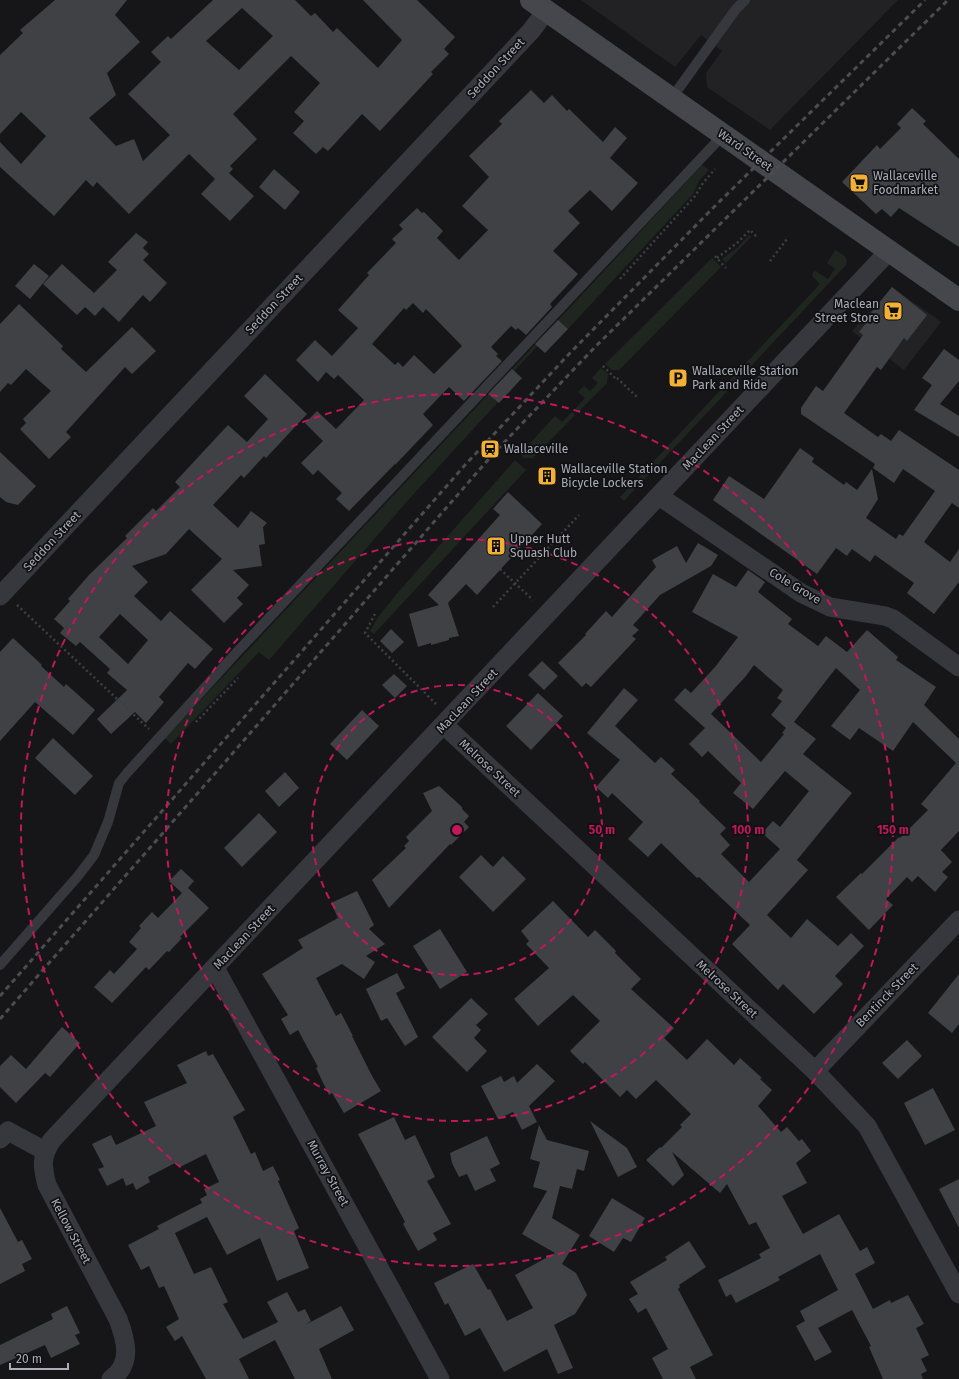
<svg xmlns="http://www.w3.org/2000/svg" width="959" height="1379" font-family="'Fira Sans',sans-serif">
<rect width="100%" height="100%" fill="#161618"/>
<!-- built -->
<g fill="#222225">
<polygon points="581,0 898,0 770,130 707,87 706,73 722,51 701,35 675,67"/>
<polygon points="892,287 941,322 904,370 852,331"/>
</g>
<!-- green -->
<g fill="#1e261f">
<polygon points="702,165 709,170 699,181 693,194 568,329 560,322 491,396 498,402 410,498 269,660 259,652 171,744 165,738 577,300"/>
<polygon points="749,235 751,237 726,263 722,259 738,247"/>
<path d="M835,250c7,4 14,6 11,15l-222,236 -4,-4 200,-213 -8,-8 1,-4 3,-1 12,8 7,-10 -8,-6z"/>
<polygon points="712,258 721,267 619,370 612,370 605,364"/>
<polygon points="601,368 608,374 607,383 578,412 575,409 585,398 578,392 584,386 590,391 598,383 592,378"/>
<polygon points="572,412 575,415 533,458 524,458 520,454 555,416 562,422"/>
<polygon points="515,460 526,470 374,634 370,631 378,617 400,590"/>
</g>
<!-- building -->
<g fill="#404145" fill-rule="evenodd">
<path d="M55,0h72l-12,15 25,27 -33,31 9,22 -27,23 27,28 18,-7 9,22 27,-26 -42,-41 33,-32 -10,-10 17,-16 3,3 42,-39h82l16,16 4,-3 18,19 4,-4 41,40 24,-28 -39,-40h54l38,37 -11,12 5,5 -18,18 2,2 -53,57 -18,-17 -34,37 -5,-4 -7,7 -23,-21 11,-12 -10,-9 26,-29 -29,-27 -58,58 24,25 -27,27 3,3 -4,4 25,23 -24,25 -29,-27 14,-15 -26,-25 -60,60 -32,-32 -4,5 -7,-7 -32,36 -54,-49v-25l21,22 25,-28 -25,-24 -21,22v-79l23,-22 -3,-3zM242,8l31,28 -34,34 -33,-29z"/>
<path d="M531,90l13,13 8,-8 15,16 2,-2 34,33 12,-15 12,11 -17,20 28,25 -26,28 -22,-21 -22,21 12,12 -27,28 25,23 -28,30 2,3 -26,28 -8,-7 -2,2 -5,-4 -20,21 7,7 -2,2 6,5 -38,40 -15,-14 -26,27 10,11 -38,40v-1l-46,47 -13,-12 6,-6 -24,-23 -5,5 -12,-12 22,-22 -18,-18 12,-12 19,18 28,-29 -26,-25 -4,4 -8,-7 -8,10 -22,-22 19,-20 17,16 26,-28 -20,-18 31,-35 -2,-2 29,-30 -4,-4 11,-10 -4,-4 18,-17 5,5 2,-1 19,19 -6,7 22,22 29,-30 -26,-24 27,-29 -20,-21 33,-32 -3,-3zM413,303l10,10 3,-4 36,37 -28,28 -20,-19 -11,12 -5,-5 -3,3 -23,-21 32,-36 2,2z"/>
<polygon points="912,108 926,121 923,124 959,159 959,247 899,208 891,217 882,209 876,214 842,182 877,145 880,149 901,128 897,124"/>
<polygon points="274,169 300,192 285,210 259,187"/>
<polygon points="136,233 148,242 143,248 149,254 143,260 167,283 150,302 143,295 119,322 103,307 95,316 85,307 77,315 43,284 62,264 94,293 117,270 108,262"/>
<polygon points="34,264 49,276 30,299 15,286"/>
<polygon points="892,287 927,315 907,341 904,338 881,370 877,367 844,413 878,437 881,434 891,441 899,430 959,470 959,508 952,503 924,542 950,562 959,549 959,582 934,614 907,593 914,583 875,555 870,562 852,549 847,556 836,548 817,574 713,500 729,476 764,499 800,448 814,458 812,462 844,485 846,482 857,490 872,469 878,499 866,518 896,539 899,534 903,536 935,491 903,469 894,483 873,468 875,464 801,414 801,408 816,386 823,391 863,335 859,332 873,314 871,313"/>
<polygon points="19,304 63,346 61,349 86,372 132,327 156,351 132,374 125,367 66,432 71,437 49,459 20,429 26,423 23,419 51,391 26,369 11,385 8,383 0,392 0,324"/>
<polygon points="558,320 568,329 545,353 535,344"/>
<polygon points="944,349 959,360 959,381 940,404 959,416 959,437 914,410 932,385 922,378"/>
<polygon points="512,369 522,378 499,403 488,394"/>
<path d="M265,374l42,40 -41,44 -2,-2 -20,22 -3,-3 -28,30 25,23 13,-17 16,12 -4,4 2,17 -6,1 3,21 -29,4 16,15 -12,13 6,6 -19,19 -33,-33 31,-31 -33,-30 -23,25 -34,12 16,16 -14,14 27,25 9,-10 43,38 -18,20 -7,-6 -29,34 5,5 -18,21 -11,-11 -24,22 -14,-15 30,-29 -20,-17 3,-4 -30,-27 -4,4 -16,-13 4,-5 -10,-9 16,-18 -2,-2 21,-24 38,-37 -2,-2 28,-28 3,3 24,-24 -5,-5 53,-57 19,17 21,-23 -24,-23zM120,614l28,26 -20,24 -29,-27z"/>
<polygon points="0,452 36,486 18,505 6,502 0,497"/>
<polygon points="508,492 542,524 477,595 466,584 448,603 459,636 449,638 449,640 431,645 431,643 418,647 409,614 439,605 428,595 500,515 493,509"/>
<polygon points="698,543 718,555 711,566 660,595 633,625 639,630 632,636 636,639 591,687 586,683 582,687 558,663 586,635 585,634 606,611 612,617 656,567 652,560 677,546 686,563"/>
<path d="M748,570l17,12 -7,10 34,27 -4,5 30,22 8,-10 21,16 20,-22 31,27 -2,3 40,27 -12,18 35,34v92l-18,19 11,12 -10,10 6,5 -13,15 -17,-16 -6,6 -5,-5 -21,22 7,6 -24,25 -33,-33 25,-24 1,1 37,-37 1,1 28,-28 -7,-6 35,-41 -43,-41 -20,29 -34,-23 -9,12 -19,-14 29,-36 -24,-22 -42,54 22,17 -13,15 49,39 -55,67 11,10 -41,45 24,23 16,-19 31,27 13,-13 13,13 -29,30 8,8 -29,30 -31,-30 -5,6 -46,-46 18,-19 -51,-48 -2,1 -36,-35 -13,14 -20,-18 15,-17 -31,-29 -4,5 -12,-11 24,-27 -33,-27 37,-45 14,12 -23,26 40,37 6,-6 14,13 -4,4 29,27 -1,1 27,26 -6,6 10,11 -9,9 28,28 31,-33 -18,-16 11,-12 7,6 29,-36 -24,-20 -32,38 -20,-16 8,-10 -33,-32 -6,6 -13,-13 16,-16 -31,-28 11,-12 6,5 24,-26 23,-30 -46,-25 21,-38 23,13zM754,665l29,25 -6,8 5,3 -11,14 15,13 -4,5 2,1 -23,28 -50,-48 35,-38z"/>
<polygon points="391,629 404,642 392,653 380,641"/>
<polygon points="13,638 42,665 41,666 64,687 66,684 95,710 73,735 35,702 0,741 0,652"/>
<polygon points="542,661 558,676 544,690 528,675"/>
<polygon points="394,674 407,686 395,698 382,685"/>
<polygon points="538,693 563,716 531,750 506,726"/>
<polygon points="362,710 379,726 347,760 330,744"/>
<polygon points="53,738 93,776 75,795 35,758"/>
<polygon points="285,772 299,788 279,807 265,791"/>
<polygon points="439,786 462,807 462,809 469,816 464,822 469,827 451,845 450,844 389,908 372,880 406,848 404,846 409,841 406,837 432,811 423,793"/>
<polygon points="259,813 277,832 242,867 224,848"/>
<polygon points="481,855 493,867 503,856 526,879 493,912 459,877"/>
<polygon points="181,869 194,881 188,888 209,908 180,937 182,938 169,952 167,951 149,970 146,967 112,1003 94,987 110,970 114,974 137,949 129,942 141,928 139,926 152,912 158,918 182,893 169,881"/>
<polygon points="357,891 374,925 369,929 385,944 366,956 375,962 364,979 342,964 316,978 336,1016 341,1013 353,1036 352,1036 371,1074 381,1091 344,1113 332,1093 329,1095 316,1068 318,1067 298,1030 290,1035 281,1019 288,1015 262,974 303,948 298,940 338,918 331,903"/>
<polygon points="553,901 588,937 595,930 616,951 615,953 641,979 631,989 674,1028 664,1038 687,1060 707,1039 734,1065 740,1058 762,1078 760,1079 772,1090 758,1106 781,1132 787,1127 799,1141 802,1139 811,1151 796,1163 807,1183 782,1196 803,1234 839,1214 860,1251 867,1247 875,1263 855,1274 873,1309 890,1300 891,1303 908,1295 924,1324 916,1328 929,1355 921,1359 927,1371 921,1374 923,1379 883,1379 869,1347 871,1346 852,1310 818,1328 832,1352 815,1361 796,1326 805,1321 800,1311 838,1290 820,1254 778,1277 780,1280 736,1303 731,1294 726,1297 718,1280 761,1258 759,1254 770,1248 756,1222 749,1225 727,1184 720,1193 672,1152 684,1175 673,1186 646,1160 660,1147 661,1148 682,1127 680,1125 691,1114 656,1080 636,1099 627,1090 620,1097 585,1062 583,1064 570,1051 600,1021 573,995 538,1026 514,999 549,968 526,944 529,941 521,931"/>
<polygon points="440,929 467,972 440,989 413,946"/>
<polygon points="397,973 405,988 396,993 418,1037 405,1046 387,1018 381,1021 366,989"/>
<polygon points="959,974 959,1024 952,1033 928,1013"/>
<polygon points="471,998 488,1014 476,1025 481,1030 474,1038 487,1051 467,1072 432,1037"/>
<polygon points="62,1027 80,1043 50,1077 45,1073 16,1103 0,1087 0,1066 11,1055 26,1069"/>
<polygon points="907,1040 922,1056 898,1079 882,1063"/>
<polygon points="206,1051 208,1056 213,1054 245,1110 233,1117 251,1154 255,1152 263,1171 273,1166 280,1180 278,1181 299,1228 294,1231 309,1268 277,1281 260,1238 227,1255 207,1217 175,1233 194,1274 211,1267 228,1302 223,1304 243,1339 278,1322 267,1302 287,1292 298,1312 305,1309 311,1321 305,1325 341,1306 354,1330 319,1349 332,1379 295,1379 275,1340 239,1359 249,1379 206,1379 182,1336 175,1341 166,1327 179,1319 164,1286 159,1288 149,1266 141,1270 128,1245 159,1229 157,1226 202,1203 200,1199 207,1195 204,1189 219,1182 206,1154 180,1167 177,1162 148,1177 150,1182 136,1190 133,1183 126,1186 123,1178 107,1186 98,1169 104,1167 92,1144 111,1135 116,1145 156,1126 144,1102 187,1083 177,1065"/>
<polygon points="537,1064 555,1081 529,1106 537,1122 522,1130 513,1112 498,1119 481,1086 501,1076 504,1082 514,1076 517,1083"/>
<polygon points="933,1088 955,1130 925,1145 904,1103"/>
<polygon points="394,1117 405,1140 415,1135 435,1177 427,1181 451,1224 433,1233 437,1240 418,1251 403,1224 405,1222 358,1134"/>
<polygon points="590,1121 627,1148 637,1167 618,1177"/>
<polygon points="539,1125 547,1140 589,1151 584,1171 577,1169 572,1189 560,1186 552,1218 580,1235 562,1264 576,1273 587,1295 575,1314 554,1325 573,1368 558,1374 547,1349 504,1372 480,1328 465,1336 448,1303 445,1305 434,1283 473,1264 488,1290 490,1289 507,1321 533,1308 515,1275 555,1253 522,1234 547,1191 533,1187 540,1162 530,1159"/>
<polygon points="487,1136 500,1164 490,1169 496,1181 475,1191 467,1174 459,1177 452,1163 450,1153"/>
<polygon points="959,1179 959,1228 939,1189"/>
<polygon points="612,1198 645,1218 631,1242 623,1238 614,1252 589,1236"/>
<polygon points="0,1208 18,1242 22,1240 32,1259 22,1264 25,1271 0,1284"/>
<polygon points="689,1241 706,1267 679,1285 680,1287 678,1289 713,1355 690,1367 696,1379 663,1379 652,1358 668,1349 646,1308 638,1313 629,1299 638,1294 630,1282 667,1260 665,1257"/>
<polygon points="67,1306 80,1333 75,1335 80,1344 51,1358 45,1345 0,1365 0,1345 53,1319 51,1314"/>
</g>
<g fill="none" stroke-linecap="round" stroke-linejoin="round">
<!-- path -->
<g stroke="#3d3f44" stroke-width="2.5" stroke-dasharray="2 3" stroke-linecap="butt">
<polyline points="715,256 726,268"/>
<polyline points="717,258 737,243 750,230 757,237"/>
<polyline points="770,261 787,239"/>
<polyline points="620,279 695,196 703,183 715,169"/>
<polyline points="603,366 616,379"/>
<polyline points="617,378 638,398"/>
<polyline points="500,569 533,600"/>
<polyline points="17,605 149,729"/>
<polyline points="493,607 579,515"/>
<polyline points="375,614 365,633 436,704"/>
<polyline points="196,722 238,678"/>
</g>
<!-- lane -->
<g stroke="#37383d" stroke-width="10">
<polyline points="671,99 736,9 745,0"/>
<polyline points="0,965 78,876 94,855 108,822 119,783 127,773 237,652 723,135"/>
</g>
<!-- street -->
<g stroke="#37383d" stroke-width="19">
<polyline points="659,496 801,593 830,607 885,616 893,619 959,667"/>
<polyline points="0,596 531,31 546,11"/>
<polyline points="444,725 815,1071 867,1126 959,1294"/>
<polyline points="215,968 440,1379"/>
<polyline points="815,1071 959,920"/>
<polyline points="0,1139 8,1131 45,1151"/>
<path d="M111,1379c22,-15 15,-39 7,-60l-71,-134c-5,-19 -6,-29 5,-45l837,-889"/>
</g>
<!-- secondary -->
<polyline stroke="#45474d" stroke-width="22" points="531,0 959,300"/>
<!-- rail -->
<g stroke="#4a4c52" stroke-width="3" stroke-dasharray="5 4" stroke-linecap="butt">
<polyline points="0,996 465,465 570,353 713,208 925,0"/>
<polyline points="0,1019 232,754 494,453 596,346 948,0"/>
</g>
</g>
<!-- distance rings -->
<g fill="none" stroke="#c2185b" stroke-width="2" stroke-dasharray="7 5">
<circle cx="457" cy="830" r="145"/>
<circle cx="457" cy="830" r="291"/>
<circle cx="457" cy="830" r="436"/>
</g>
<!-- icons -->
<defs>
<g id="supermarket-square" transform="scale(1)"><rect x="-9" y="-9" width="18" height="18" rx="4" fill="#f2b134" stroke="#111113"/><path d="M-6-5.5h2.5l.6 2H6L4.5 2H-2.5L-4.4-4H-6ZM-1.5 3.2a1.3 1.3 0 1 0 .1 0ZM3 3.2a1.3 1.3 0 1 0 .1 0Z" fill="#111"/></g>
<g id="parking-square" transform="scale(1)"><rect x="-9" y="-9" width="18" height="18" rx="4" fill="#f2b134" stroke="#111113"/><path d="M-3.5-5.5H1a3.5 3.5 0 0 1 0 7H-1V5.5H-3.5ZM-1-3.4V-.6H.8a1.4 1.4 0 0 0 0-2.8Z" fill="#111"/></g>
<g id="station-square" transform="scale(1)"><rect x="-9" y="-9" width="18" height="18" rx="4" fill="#f2b134" stroke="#111113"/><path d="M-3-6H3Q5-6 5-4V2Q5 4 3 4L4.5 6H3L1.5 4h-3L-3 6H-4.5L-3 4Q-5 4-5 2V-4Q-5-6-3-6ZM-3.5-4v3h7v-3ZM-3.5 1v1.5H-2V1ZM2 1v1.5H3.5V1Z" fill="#111"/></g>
<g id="building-square" transform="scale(1)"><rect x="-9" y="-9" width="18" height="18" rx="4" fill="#f2b134" stroke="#111113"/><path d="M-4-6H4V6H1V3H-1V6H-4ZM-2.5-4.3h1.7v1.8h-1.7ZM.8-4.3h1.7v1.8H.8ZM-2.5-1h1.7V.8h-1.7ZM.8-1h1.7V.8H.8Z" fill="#111"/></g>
</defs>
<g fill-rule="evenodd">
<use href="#supermarket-square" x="859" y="183"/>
<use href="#supermarket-square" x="893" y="311"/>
<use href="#parking-square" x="678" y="378"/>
<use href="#station-square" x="490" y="449"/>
<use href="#building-square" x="547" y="476"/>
<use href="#building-square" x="496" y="546"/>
</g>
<g text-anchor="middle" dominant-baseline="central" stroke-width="3.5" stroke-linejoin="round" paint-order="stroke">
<!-- street labels -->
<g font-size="12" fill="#a8adb8" stroke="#111113">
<text transform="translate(496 68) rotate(-47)">Seddon Street</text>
<text transform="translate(745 150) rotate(35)">Ward Street</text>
<text transform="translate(274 304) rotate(-47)">Seddon Street</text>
<text transform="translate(713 438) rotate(-47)">MacLean Street</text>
<text transform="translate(52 541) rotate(-47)">Seddon Street</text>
<text transform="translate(795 586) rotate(31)">Cole Grove</text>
<text transform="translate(467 701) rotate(-47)">MacLean Street</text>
<text transform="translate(490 768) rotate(43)">Melrose Street</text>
<text transform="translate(244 937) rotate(-47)">MacLean Street</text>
<text transform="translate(727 989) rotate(43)">Melrose Street</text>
<text transform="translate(887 995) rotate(-46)">Bentinck Street</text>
<text transform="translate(328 1173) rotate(61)">Murray Street</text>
<text transform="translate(71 1231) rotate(62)">Kellow Street</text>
</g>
<!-- poi labels -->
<g font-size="12" fill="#a8adb8" stroke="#111113" text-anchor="start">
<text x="873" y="176">Wallaceville<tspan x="873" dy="14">Foodmarket</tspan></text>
<text x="879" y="304" text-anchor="end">Maclean<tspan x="879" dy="14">Street Store</tspan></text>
<text x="692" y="371">Wallaceville Station<tspan x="692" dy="14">Park and Ride</tspan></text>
<text x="504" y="449">Wallaceville</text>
<text x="561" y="469">Wallaceville Station<tspan x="561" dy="14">Bicycle Lockers</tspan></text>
<text x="510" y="539">Upper Hutt<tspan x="510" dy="14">Squash Club</tspan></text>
</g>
</g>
<circle cx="457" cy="830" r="6" fill="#c2185b" stroke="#111113" stroke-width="2"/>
<g font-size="12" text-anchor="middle" font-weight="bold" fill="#c2185b" stroke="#111113" stroke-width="3.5" stroke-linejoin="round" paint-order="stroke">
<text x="602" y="834">50 m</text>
<text x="748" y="834">100 m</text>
<text x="893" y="834">150 m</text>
</g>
<!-- scale -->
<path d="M10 1363v6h58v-6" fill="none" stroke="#a8adb8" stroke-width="2"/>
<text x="16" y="1363" font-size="12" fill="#a8adb8" stroke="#111113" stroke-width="3" paint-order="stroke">20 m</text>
</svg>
